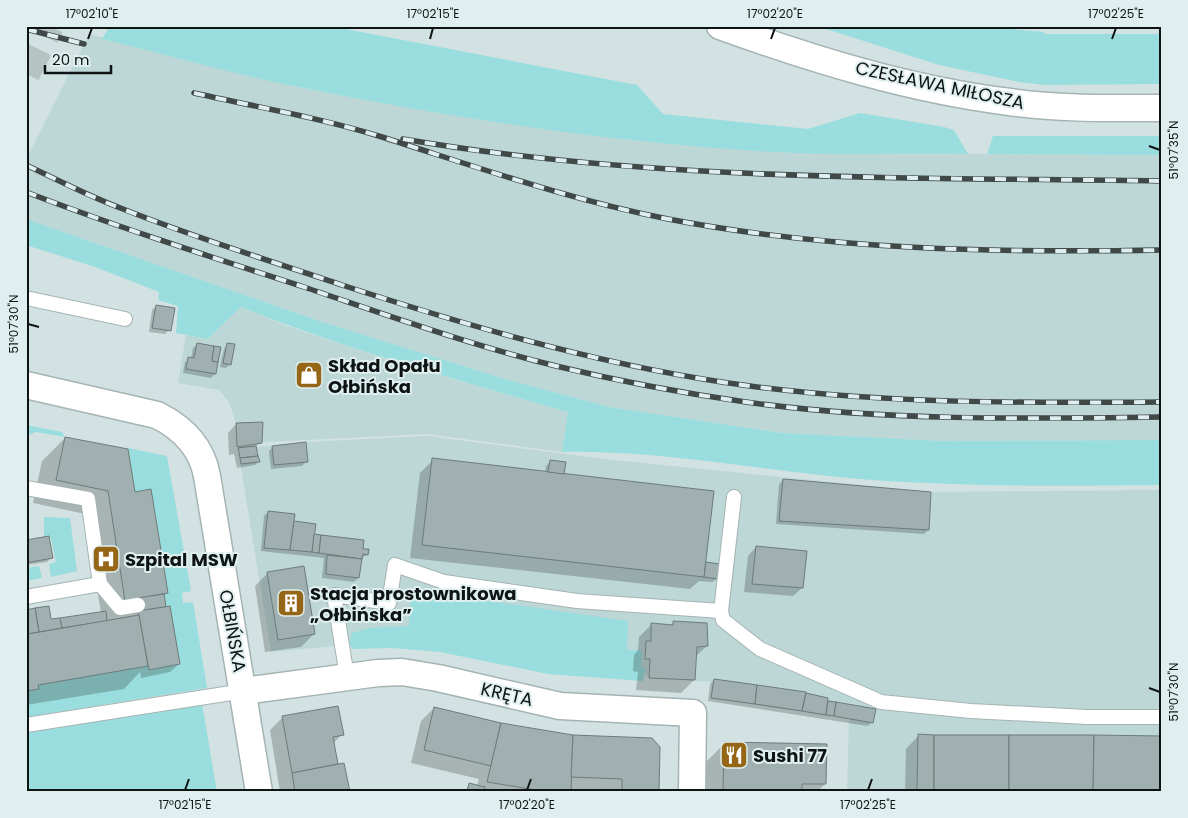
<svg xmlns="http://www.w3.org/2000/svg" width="1188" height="818" font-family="Poppins,sans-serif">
<rect width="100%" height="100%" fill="#d2e2e2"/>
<!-- built -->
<g fill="#bdd6d6">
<polygon points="89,34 301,88 441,113 629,140 792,153 1162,155 1162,440 943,441 782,433 609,407 505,379 319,321 26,219 26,160"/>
<polygon points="241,307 287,326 410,367 568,412 562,452 427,434 264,442 237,447 236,423 229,402 219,390 178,383 186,335 208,339"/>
<polygon points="427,436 604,459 931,492 1162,490 1162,792 847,792 849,719 711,698 713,682 649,678 649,676 388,641 271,652 238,449 306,442"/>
</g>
<!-- green -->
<g fill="#9addde">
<path d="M110,26h220l307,59 26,29 145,15 52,-16 84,14 10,3 14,24c-59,-1 -118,1 -176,-1 -164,-8 -328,-33 -489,-65 -67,-13 -134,-33 -201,-49z"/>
<polygon points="827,26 980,26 1044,32 1044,34 1162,34 1162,84 1045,85 1019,82 939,65 826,29"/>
<polygon points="993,136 1162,136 1162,155 987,154"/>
<path d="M26,219l293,102 186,58 104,28 173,26 161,8 219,-1v45c-105,1 -210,2 -314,-7 -95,-9 -191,-28 -286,-26l6,-40c-110,-32 -220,-62 -327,-105l-33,32 -32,-6 2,-27 -20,-6 1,-8 -64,-25 -69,-22z"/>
<polygon points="26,425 62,432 65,437 36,432 26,436"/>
<polygon points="128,448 167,456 191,591 182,593 183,603 193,602 207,688 26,717 26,691 39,689 38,685 148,666 150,670 180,664 170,606 166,607 164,594 168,592 151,489 135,492"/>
<polygon points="44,517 70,518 77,571 51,577 49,564 56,562 51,538 44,539"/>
<polygon points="39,566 42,578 26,581 26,568"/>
<polygon points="411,590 628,621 627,650 642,650 641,667 645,668 643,681 548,674 440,652 392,648 353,649 349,644 352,633 369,628 409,626"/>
<polygon points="202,703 217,792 26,792 26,732"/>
</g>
<!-- shadow -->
<g fill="#0003">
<polygon points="156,306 169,330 165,334 149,332 152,310"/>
<polygon points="197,344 215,374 211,378 183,373 185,362 191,359 193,348"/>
<polygon points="228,344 230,364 226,368 220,367 224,349"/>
<polygon points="236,424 260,442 256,447 259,461 255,465 237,468 234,454 229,455 228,433"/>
<polygon points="65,438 134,493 167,592 163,596 179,664 170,672 141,678 140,672 124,689 26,705 26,611 50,621 101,613 85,514 33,503 42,461"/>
<polygon points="273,447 306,462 302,466 271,469 269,451"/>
<polygon points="433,460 545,473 546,466 550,462 563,475 705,564 718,565 717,578 713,582 699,581 690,589 410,558 420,473"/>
<polygon points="783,480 928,530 924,534 776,524 779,484"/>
<polygon points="268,512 292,522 313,535 362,550 367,555 361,558 358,578 354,582 322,578 324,558 261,551 264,516"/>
<polygon points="26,541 51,558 47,562 26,565"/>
<polygon points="756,547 802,588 793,596 744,592 748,556"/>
<polygon points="268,573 314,634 301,647 265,652 255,586"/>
<polygon points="674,622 707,646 695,657 694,680 681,693 636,690 638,672 633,671 634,655 638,650 639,637 652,624 670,626"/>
<polygon points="714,680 805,693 827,699 826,702 874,710 872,722 868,726 708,701 710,684"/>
<polygon points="434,708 658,792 465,792 469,784 477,786 479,779 411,763 421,721"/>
<polygon points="283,717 342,734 333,744 337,765 349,792 280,792 270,730"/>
<polygon points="918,736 1162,792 905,792 906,749"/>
<polygon points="724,744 825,784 817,792 701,792 701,767"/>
</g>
<!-- building -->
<g fill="#a0afaf" stroke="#6d7b7b">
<polygon points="156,305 175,308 171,331 152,328"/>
<polygon points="197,343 214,346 212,361 218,362 216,374 186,369 188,357 194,358"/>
<polygon points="227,343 235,344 231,365 223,363"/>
<polygon points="214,346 221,347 218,362 212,361"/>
<polygon points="263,422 262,443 237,447 236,423"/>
<polygon points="65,437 128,449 135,492 151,489 168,593 125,601 108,491 56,480"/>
<polygon points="306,442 308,462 274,465 272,446"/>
<polygon points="256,446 258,456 240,458 238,448"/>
<polygon points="258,456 260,462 241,464 240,458"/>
<polygon points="432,458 714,491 704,577 422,545"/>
<polygon points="550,460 566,462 564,474 548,472"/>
<polygon points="783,479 931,492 929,530 779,521"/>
<polygon points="268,511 295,514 290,550 264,548"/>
<polygon points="294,521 316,524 312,552 290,550"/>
<polygon points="314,534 321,535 319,553 312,552"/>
<polygon points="321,535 364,540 363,549 369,549 368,555 363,554 362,559 319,553"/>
<polygon points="49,536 53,558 26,563 26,540"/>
<polygon points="756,546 807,551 803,588 752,584"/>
<polygon points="327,555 362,559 359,578 326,574"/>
<polygon points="706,562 720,564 718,579 704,577"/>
<polygon points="304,566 315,634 278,640 267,572"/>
<polygon points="164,594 166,607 139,611 137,598"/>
<polygon points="49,606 51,619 60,618 62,628 39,632 35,608"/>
<polygon points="170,606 180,664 149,670 138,611"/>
<polygon points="35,608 39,632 28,634 26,610"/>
<polygon points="106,611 107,621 62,628 60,618"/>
<polygon points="139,615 148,666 38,685 39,689 26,691 26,631 28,634"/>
<polygon points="673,621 707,623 708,646 697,647 695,680 649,678 650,659 645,659 646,641 651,641 651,623 673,625"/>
<polygon points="714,679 757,685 755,704 711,698"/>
<polygon points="757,685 806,692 802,711 755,704"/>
<polygon points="806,693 828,698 826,715 802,711"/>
<polygon points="828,701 836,702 834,716 826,715"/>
<polygon points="836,702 876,709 873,723 834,716"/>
<polygon points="338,706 344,735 333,737 338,764 292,773 282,716"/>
<polygon points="434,707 501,723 491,766 424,750"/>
<polygon points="501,723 573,735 571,792 548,792 487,782"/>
<polygon points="918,734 934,735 934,792 917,792"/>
<polygon points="573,735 652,738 660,747 659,792 618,792 622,791 622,779 571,777"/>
<rect x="934" y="735" width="75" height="57"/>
<polygon points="1009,735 1094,735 1093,792 1009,792"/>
<polygon points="1094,735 1162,736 1162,792 1093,792"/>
<polygon points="724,742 827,744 826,784 802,784 802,792 723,792"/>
<polygon points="344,763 350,792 295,792 292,773"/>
<polygon points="469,783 485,787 484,792 467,792"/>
</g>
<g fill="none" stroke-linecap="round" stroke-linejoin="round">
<!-- secondary-tunnel -->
<polyline stroke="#b5c3c3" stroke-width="28" stroke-dasharray="28 14" stroke-linecap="butt" points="26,74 50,26"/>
<!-- lane casing -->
<g stroke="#a5b3b3" stroke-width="16">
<g id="lane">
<polyline points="26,298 125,319"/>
<polyline points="26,488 88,499 100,584 120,608 138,605"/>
<polyline points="734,497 721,611 723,620 760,649 881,702 971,711 1087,717 1162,717"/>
<polyline points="26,597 100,584"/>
<polyline points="347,677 334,595 389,603 395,565 444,582 577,601 721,611"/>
<polyline points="26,725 244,691"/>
</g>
</g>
<!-- street casing -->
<g stroke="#a5b3b3" stroke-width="29">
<g id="street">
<path d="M720,26c94,34 192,64 290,76 50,7 101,6 152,6"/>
<path d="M26,385l131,30c26,13 45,33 50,61l52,316"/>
<polyline points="244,691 378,673 402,672 438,678 560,706 693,713 692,792"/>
</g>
</g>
<!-- lane -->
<use href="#lane" stroke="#fff" stroke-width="14"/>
<!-- street -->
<use href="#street" stroke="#fff" stroke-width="26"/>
<!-- rail casing -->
<g stroke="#404848" stroke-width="5.5">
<g id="rail">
<polyline points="26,29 84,44"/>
<path d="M194,93c63,14 127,25 188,44 95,30 188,63 286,82 162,31 329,34 494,31"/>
<path d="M403,139c250,43 506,38 759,42"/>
<path d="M26,165c32,15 64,32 97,44 73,29 148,52 222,77 133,43 267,82 405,100 136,18 275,17 412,16"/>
<path d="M26,192c91,35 185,65 278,95 83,28 166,58 252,79 62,15 126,27 190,36 135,19 280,17 416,15"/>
</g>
</g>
<!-- rail -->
<use href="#rail" stroke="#dfefef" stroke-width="4" stroke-dasharray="11" stroke-linecap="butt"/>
</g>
<!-- ticks -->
<path fill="none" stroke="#0e1313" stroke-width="2" d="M88,39l4,-11M430,39l3,-11M771,39l4,-11M1112,39l4,-11M1149,146l11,4M28,324l11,3M1149,688l11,4M185,790l4,-11M527,790l4,-11M868,790l4,-11"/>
<!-- icons -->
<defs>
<g id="shop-square" transform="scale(1.4375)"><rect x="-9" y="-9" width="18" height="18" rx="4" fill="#966617" stroke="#dfefef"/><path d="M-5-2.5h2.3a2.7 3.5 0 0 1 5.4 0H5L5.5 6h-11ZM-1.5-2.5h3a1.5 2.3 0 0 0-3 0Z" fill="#fff"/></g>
<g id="hospital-square" transform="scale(1.4375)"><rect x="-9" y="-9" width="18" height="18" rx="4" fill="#966617" stroke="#dfefef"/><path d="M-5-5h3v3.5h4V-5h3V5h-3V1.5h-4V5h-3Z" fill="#fff"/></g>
<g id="building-square" transform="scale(1.4375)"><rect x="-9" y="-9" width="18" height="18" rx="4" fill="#966617" stroke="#dfefef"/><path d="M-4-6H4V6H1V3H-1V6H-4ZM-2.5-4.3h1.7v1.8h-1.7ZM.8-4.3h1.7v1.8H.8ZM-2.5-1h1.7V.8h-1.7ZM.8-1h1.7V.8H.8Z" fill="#fff"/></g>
<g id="restaurant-square" transform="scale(1.4375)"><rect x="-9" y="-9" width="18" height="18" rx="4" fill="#966617" stroke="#dfefef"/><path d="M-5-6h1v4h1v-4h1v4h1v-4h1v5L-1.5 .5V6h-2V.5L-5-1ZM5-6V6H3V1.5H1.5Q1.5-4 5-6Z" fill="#fff"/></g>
</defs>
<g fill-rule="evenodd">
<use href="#shop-square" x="309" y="375"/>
<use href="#hospital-square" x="106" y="559"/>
<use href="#building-square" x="291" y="603"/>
<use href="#restaurant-square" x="734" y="755"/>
</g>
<g text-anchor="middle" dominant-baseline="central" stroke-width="4" stroke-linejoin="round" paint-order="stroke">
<!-- street labels -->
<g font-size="18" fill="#0e1313" stroke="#dfefef">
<text transform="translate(940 85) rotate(12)">CZESŁAWA MIŁOSZA</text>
<text transform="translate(233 631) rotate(80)">OŁBIŃSKA</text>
<text transform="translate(507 694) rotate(13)">KRĘTA</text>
</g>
<!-- poi labels -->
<g font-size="18" font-weight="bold" fill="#0e1313" stroke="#dfefef" text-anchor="start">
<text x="328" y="365">Skład Opału<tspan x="328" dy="21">Ołbińska</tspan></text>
<text x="125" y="559">Szpital MSW</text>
<text x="310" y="593">Stacja prostownikowa<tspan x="310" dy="21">„Ołbińska”</tspan></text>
<text x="753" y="755">Sushi 77</text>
</g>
</g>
<!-- border -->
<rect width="1188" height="818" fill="none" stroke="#dfefef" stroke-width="55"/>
<!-- scale -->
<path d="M45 65v8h66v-8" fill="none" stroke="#0e1313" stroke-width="2.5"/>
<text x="52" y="65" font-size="15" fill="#0e1313" stroke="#dfefef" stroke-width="4" paint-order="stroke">20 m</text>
<rect x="28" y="28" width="1132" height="762" fill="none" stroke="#0e1313" stroke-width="2"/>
<g font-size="12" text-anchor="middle" fill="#0e1313">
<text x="92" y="18">17°02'10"E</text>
<text x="433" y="18">17°02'15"E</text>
<text x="775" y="18">17°02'20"E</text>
<text x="1116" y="18">17°02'25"E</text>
<text transform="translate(1174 150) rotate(-90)" y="4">51°07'35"N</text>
<text transform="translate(14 324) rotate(-90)" y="4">51°07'30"N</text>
<text transform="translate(1174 692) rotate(-90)" y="4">51°07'30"N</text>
<text x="185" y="809">17°02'15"E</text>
<text x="527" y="809">17°02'20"E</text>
<text x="868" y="809">17°02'25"E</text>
</g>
</svg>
